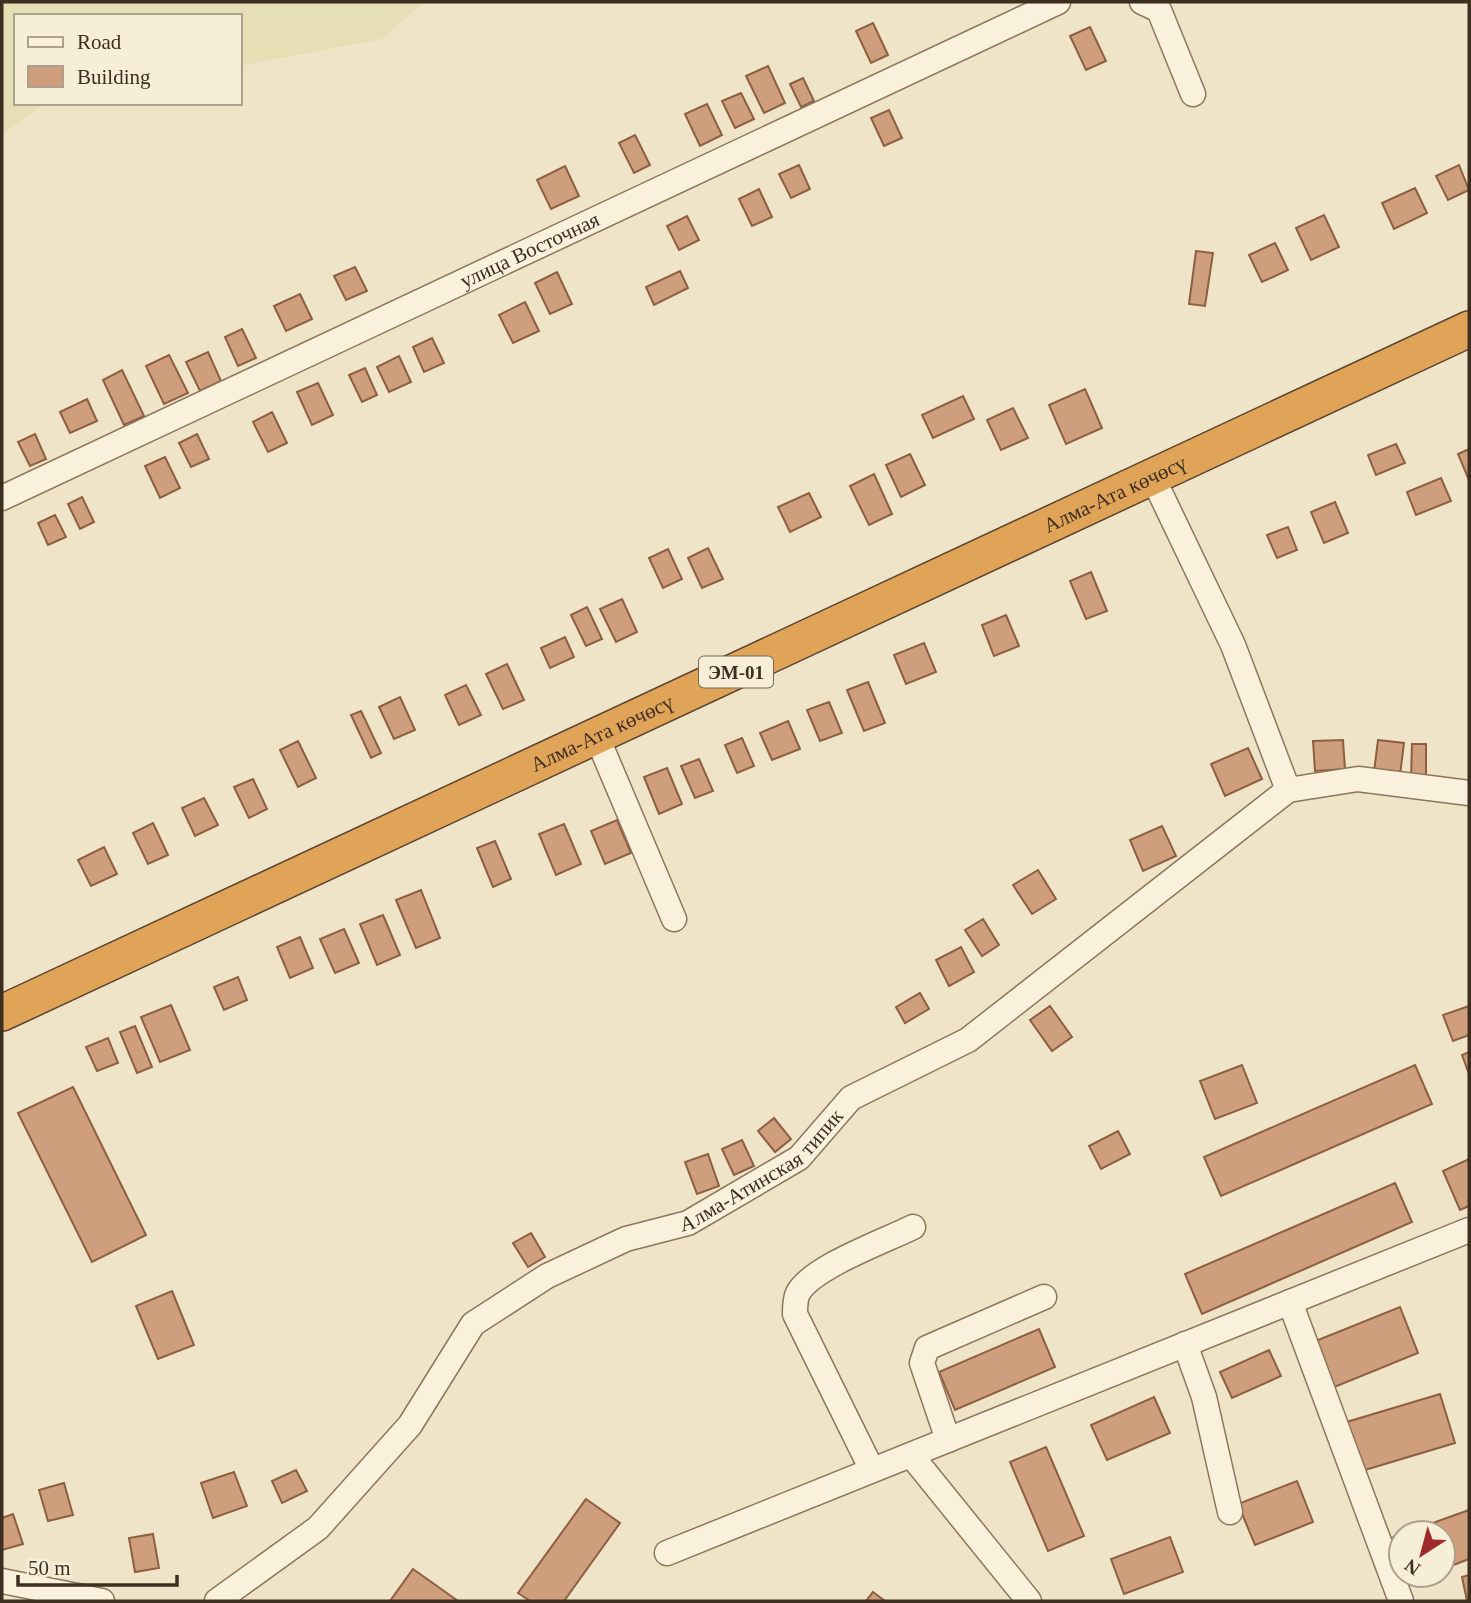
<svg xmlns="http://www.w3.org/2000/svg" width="1471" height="1603" font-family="'Times New Roman',serif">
<rect width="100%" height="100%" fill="#f0e4c8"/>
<!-- farmland -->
<polygon fill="#e6deb5" points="2,2 424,2 382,39 240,66 240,16 16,16 16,103 45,103 2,135"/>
<!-- building -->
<g fill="#cf9f7d" stroke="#8d5f41" stroke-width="2">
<polygon points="873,23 888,55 871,63 856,31"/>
<polygon points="1090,27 1106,61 1086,70 1070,36"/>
<polygon points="768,66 785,103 764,113 746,76"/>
<polygon points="803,78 814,101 801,107 790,84"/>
<polygon points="741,93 754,119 735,128 722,101"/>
<polygon points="707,104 722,135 700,146 685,114"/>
<polygon points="889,110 902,138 884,146 871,118"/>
<polygon points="635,135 650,165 634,173 619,143"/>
<polygon points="799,165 810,189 791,198 779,174"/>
<polygon points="1459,165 1469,190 1448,200 1436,176"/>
<polygon points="565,166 579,196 551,209 537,180"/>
<polygon points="1415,188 1427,213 1394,229 1382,203"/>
<polygon points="759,189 772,217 752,226 739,199"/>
<polygon points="1324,215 1339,247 1311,260 1296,228"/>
<polygon points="687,216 699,240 679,250 667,226"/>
<polygon points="1275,243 1288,270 1262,282 1249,255"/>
<polygon points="1196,251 1213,253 1205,306 1189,304"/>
<polygon points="355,267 367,291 346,300 334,276"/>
<polygon points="680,271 688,288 654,305 646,287"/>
<polygon points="557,272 572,304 550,314 535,283"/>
<polygon points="300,294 312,319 286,331 274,306"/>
<polygon points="525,302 539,331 513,343 499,315"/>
<polygon points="242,329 256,358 238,366 225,337"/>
<polygon points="432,338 444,363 424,372 413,347"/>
<polygon points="208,352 221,381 200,391 186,362"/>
<polygon points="169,355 188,393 164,404 146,366"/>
<polygon points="399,356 411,382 389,392 377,367"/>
<polygon points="365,368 377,395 362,402 349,375"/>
<polygon points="122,370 144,416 124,425 103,380"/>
<polygon points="318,383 333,415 312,425 297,392"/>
<polygon points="1085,389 1102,428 1066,444 1049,405"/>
<polygon points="963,396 974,419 933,438 922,415"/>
<polygon points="87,399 97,421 70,433 60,412"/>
<polygon points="1013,408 1028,438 1001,450 987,420"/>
<polygon points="272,412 287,443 268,452 253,422"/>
<polygon points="35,434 46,459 30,466 18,442"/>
<polygon points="197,434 209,459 191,467 179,443"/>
<polygon points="1396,444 1405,463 1376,475 1368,455"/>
<polygon points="1469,449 1469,480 1458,454"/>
<polygon points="910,454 925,485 901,497 886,465"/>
<polygon points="165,457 180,488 160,498 145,466"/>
<polygon points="874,474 892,514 869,525 850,486"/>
<polygon points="1441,478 1451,501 1416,515 1407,492"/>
<polygon points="809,493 821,517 790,532 778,507"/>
<polygon points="82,497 94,522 80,529 68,504"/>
<polygon points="1335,502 1348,533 1324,543 1311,512"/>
<polygon points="55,515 66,537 48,545 38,523"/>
<polygon points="1288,527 1297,550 1277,558 1267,535"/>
<polygon points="708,548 723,579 702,588 688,558"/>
<polygon points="668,549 682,579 663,588 649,558"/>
<polygon points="1091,572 1107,611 1086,619 1070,581"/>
<polygon points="622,599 637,632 616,642 600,609"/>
<polygon points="587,607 602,639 586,646 571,615"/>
<polygon points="1006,615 1019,646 994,656 982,625"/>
<polygon points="565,637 574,657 550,668 541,648"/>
<polygon points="924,643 936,672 906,684 894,655"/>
<polygon points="507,664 524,700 503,709 486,674"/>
<polygon points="868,682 885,723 864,731 847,690"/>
<polygon points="466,685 481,715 459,725 445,695"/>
<polygon points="400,697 415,730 394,739 379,707"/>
<polygon points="829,702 842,733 820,741 807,710"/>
<polygon points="361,711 381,753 371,758 351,715"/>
<polygon points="788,721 800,749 772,760 760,733"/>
<polygon points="742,738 754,766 737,773 725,745"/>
<polygon points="1343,740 1345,769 1315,771 1313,741"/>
<polygon points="1378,740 1404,743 1400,775 1374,772"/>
<polygon points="298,741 316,778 298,787 280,750"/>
<polygon points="1412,744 1426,744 1426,778 1411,778"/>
<polygon points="1248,748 1262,779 1225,796 1211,764"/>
<polygon points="699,759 713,791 695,798 681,766"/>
<polygon points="667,768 682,804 659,814 644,777"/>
<polygon points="253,779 267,809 249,818 234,787"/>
<polygon points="204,798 218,825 195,836 182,808"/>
<polygon points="617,820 631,853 605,864 591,831"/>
<polygon points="153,823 168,855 148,864 133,833"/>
<polygon points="564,824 581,864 556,875 539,834"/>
<polygon points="1162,826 1176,856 1143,871 1130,840"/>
<polygon points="495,841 511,879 493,887 477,848"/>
<polygon points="104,847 117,874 91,886 78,860"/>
<polygon points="1038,870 1056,899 1032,914 1013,885"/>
<polygon points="421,890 440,938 416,948 396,900"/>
<polygon points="383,915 400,955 377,965 360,924"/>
<polygon points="983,919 999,945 982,956 965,930"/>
<polygon points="344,929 359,963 335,973 320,939"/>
<polygon points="300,937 313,968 290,978 277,947"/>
<polygon points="961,947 974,972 949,986 936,960"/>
<polygon points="238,977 247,1000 224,1010 214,987"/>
<polygon points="920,993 929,1009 905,1023 896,1007"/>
<polygon points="171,1005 190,1050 160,1062 141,1017"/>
<polygon points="1050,1006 1072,1037 1052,1051 1030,1020"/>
<polygon points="1469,1006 1469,1035 1453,1041 1443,1015"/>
<polygon points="135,1026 152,1067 137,1073 120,1032"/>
<polygon points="108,1038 118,1063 97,1071 86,1047"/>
<polygon points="1469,1052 1469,1074 1462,1055"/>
<polygon points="1242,1065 1257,1103 1215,1119 1200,1081"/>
<polygon points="1415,1065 1432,1104 1221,1196 1204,1157"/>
<polygon points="73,1087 146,1235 92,1262 18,1113"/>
<polygon points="774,1118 791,1139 775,1152 758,1131"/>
<polygon points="1118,1131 1130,1154 1101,1169 1089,1146"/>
<polygon points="742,1140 754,1166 734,1175 722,1149"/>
<polygon points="708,1154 719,1186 697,1194 685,1162"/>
<polygon points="1469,1159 1469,1206 1460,1210 1443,1171"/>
<polygon points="1395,1183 1412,1222 1202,1314 1185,1274"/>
<polygon points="531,1233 545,1257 528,1267 513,1243"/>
<polygon points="172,1291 194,1345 158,1359 136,1306"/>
<polygon points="1400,1307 1418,1353 1332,1388 1313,1342"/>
<polygon points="1039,1329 1055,1367 955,1410 939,1372"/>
<polygon points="1269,1350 1281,1376 1232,1398 1220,1372"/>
<polygon points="1440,1394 1455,1443 1355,1473 1340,1424"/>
<polygon points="1154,1397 1170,1433 1107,1460 1091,1425"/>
<polygon points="1046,1447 1084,1536 1048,1551 1010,1462"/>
<polygon points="296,1470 307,1491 282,1503 272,1481"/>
<polygon points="234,1472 247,1506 213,1518 201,1483"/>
<polygon points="1297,1481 1313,1522 1255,1545 1238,1504"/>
<polygon points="64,1483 73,1515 48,1521 39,1490"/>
<polygon points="586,1499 620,1523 564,1601 530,1601 518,1593"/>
<polygon points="1469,1510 1469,1559 1443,1569 1443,1533 1405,1533"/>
<polygon points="13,1514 23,1544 2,1550 2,1518"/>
<polygon points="153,1534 159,1568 135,1572 129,1538"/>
<polygon points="1401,1535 1401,1575 1425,1575 1400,1584 1384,1540"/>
<polygon points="1170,1537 1183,1572 1124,1594 1111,1559"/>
<polygon points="413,1569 458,1601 390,1601"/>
<polygon points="1469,1575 1469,1601 1467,1601 1462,1577"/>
<polygon points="873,1592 885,1601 866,1601"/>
</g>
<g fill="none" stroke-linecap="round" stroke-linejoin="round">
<!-- minor casing -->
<g stroke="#8d765c" stroke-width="27">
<g id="minor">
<polyline points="1142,2 1159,10 1193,94"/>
<polyline points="1153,478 1233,645 1288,790"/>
<path id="s1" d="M2,498l1056,-496"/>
<polyline points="597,737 674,919"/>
<polyline points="1290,1302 1401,1601"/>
<polyline points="1185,1344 1204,1397 1230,1512"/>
<polyline points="948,1440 922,1363 927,1348 1044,1297"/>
<polyline points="911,1455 1029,1601"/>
<path d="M872,1470l-77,-156c0,-6 0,-15 3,-21 14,-26 87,-52 115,-66"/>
<polyline points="667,1553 1469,1230"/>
<polyline points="2,1581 102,1601"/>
<path id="s2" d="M217,1601l101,-73 92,-103 63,-101 74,-48 79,-37 62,-16 111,-65 52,-60 117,-58 320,-250 70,-11 111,14"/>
</g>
</g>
<!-- highway casing -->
<g stroke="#5b4430" stroke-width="38">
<g id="highway">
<path id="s3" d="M2,1013l1467,-684"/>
</g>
</g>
<!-- minor -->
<use href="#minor" stroke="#faf1dc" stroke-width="24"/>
<!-- highway -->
<use href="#highway" stroke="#e0a458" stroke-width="35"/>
</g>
<g text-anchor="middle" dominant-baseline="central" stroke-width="5" stroke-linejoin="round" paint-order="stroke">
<!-- shield labels -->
<rect fill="#f7eed8" stroke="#756857" stroke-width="2" x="699" y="656.5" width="74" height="31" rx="5"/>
<g font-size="19" font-weight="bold" fill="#3d2e20">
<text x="736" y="672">ЭМ-01</text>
</g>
<!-- street labels -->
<g font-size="21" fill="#3d2e20" stroke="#f7eed8">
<text stroke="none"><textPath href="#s1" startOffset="583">улица Восточная</textPath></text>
<text stroke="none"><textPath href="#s3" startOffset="1228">Алма-Ата көчөсү</textPath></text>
<text stroke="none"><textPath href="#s3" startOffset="662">Алма-Ата көчөсү</textPath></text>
<text stroke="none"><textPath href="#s2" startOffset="712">Алма-Атинская типик</textPath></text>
</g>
</g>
<!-- border -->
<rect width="1471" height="1603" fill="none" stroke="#3d2e20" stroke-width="7"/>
<!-- legend -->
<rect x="14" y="14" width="228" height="91" fill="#f7eed8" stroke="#ada18e" stroke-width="2"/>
<rect x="28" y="37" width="35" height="10" fill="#faf1dc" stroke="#ada18e" stroke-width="2"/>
<text x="77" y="49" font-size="21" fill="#3d2e20">Road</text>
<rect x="28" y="66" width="35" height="21" fill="#cf9f7d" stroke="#ada18e" stroke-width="2"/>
<text x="77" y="84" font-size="21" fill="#3d2e20">Building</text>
<!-- north arrow -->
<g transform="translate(1422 1554) rotate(216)"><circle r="33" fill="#f7eed8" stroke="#ada18e" stroke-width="2"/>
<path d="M0-5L12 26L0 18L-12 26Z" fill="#9e2a2b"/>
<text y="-10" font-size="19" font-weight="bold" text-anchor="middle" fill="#3d2e20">N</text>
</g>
<!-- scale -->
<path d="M18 1575v10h159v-10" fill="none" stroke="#3d2e20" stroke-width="3.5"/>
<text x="28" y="1575" font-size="21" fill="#3d2e20" stroke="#f7eed8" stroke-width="5" paint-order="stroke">50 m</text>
</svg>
